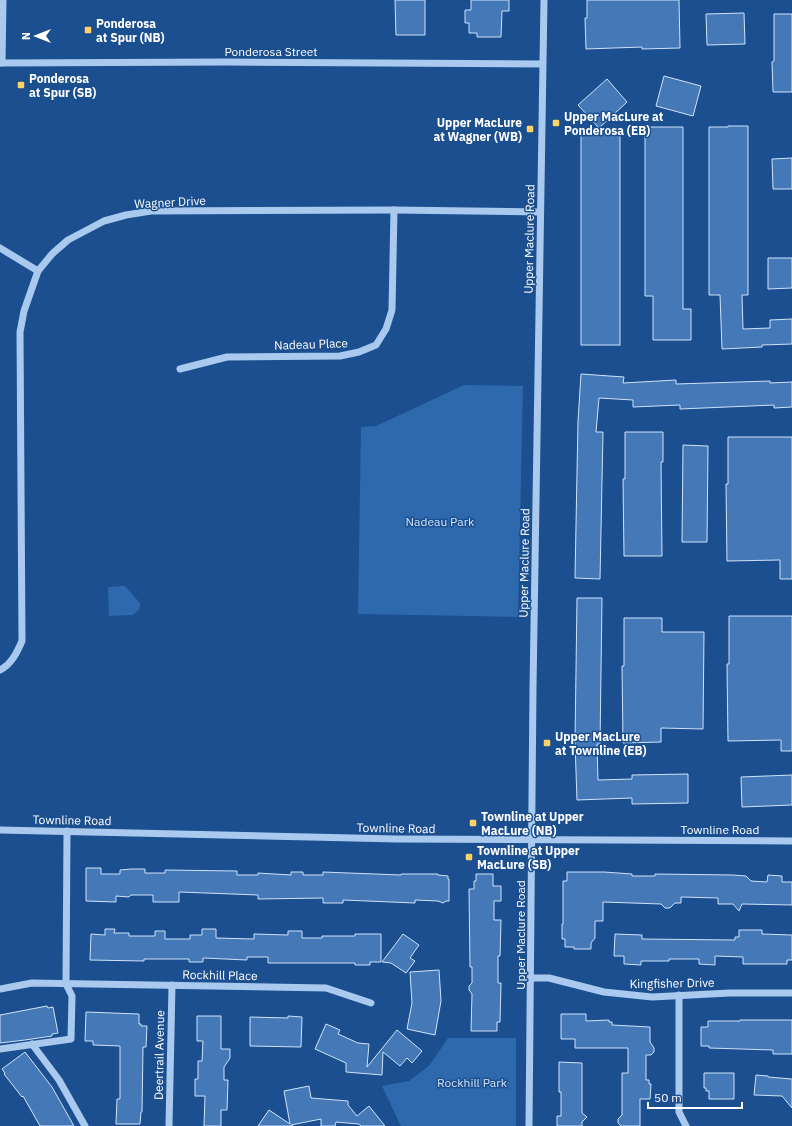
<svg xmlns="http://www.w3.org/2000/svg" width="792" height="1126" font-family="'IBM Plex Sans',sans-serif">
<rect width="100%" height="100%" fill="#1b4f8f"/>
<!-- green -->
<g fill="#2e69ad">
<polygon points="464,385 523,386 518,617 358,614 361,427 376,426"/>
<polygon points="125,586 140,603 139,610 133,615 109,616 108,587"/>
<polygon points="448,1038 516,1038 516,1126 401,1126 382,1086 409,1081 429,1066"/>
</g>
<!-- building -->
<g fill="#4478b7" stroke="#cfe3fa">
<polygon points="395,0 425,0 425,35 396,35"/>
<polygon points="471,0 509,0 509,11 502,11 501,37 477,37 477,33 469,33 469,23 465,23 465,10 471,10"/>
<polygon points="587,0 679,0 680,48 642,49 642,47 586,49 585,18 587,18"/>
<polygon points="744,13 745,44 707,45 706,14"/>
<polygon points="774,14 792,14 792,92 773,92 772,62 774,61"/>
<polygon points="664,76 701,86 693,116 656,106"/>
<polygon points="607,79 627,102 599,128 578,105"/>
<polygon points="728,126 748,126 748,295 742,295 743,329 770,328 770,320 792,319 792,344 762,345 762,347 722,349 720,295 709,295 709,127 728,127"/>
<polygon points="645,127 683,127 683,309 691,309 691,340 653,340 653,296 645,296"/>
<rect x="581" y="130" width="39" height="215"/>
<polygon points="792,158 792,189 773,189 772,159"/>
<polygon points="768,258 792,258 792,288 768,289"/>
<polygon points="581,374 624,377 623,383 676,380 676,384 770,381 770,383 792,382 792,407 774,408 774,405 680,409 680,405 633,407 633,400 599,398 596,432 603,432 600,579 575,578 578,421"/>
<polygon points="625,432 663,432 663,462 661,462 662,556 624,556 623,479 625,479"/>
<polygon points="728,437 792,437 792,579 780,579 780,560 727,561 726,484 728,484"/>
<polygon points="683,445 708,446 707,542 682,542"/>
<polygon points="577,598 602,598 600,744 597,744 598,780 632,779 632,775 688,774 688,803 632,804 632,798 577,800 575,742"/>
<polygon points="729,616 792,616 792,751 781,751 781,740 728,741 727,664 729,664"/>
<polygon points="624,618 662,618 662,632 704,632 703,729 661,728 661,742 623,743 622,666 624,666"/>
<polygon points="792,775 792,805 742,807 741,777"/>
<polygon points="86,868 101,868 101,874 120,874 120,870 131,869 145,869 145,873 165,873 165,870 237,871 237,875 258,875 258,873 291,875 291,872 303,872 303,875 323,875 323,872 401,875 401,874 438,874 438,875 448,876 448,879 449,879 449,901 446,901 443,903 438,901 415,900 415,903 343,900 343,903 323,903 323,898 258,899 258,895 179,892 179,902 153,902 153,895 131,895 129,897 116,896 116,902 86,901"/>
<polygon points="567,872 604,872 632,874 632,876 655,876 655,874 733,875 746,876 751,881 767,882 768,875 782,876 782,882 792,882 792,905 742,904 739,911 733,904 718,904 718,898 681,897 681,903 675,903 670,908 665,908 661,904 603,902 603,921 595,921 595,938 591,943 591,949 574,949 574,947 565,947 565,939 562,939 562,924 563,924 563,881 567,881"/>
<polygon points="476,874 493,874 493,886 501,886 501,901 494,901 494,920 501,920 500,956 498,956 498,983 501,983 500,1022 497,1022 497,1031 471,1031 472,994 469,990 469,986 472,983 472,967 470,967 469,889 474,889 474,881 476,881"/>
<polygon points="105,929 115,929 114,933 129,933 129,936 155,936 155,931 165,931 165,939 190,939 190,935 202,935 202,929 216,929 216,938 254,939 254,934 288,935 288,931 302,931 302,938 322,938 322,936 355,936 355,934 381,934 381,962 370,962 370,965 355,965 355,963 268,963 268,957 247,957 247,960 203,958 203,962 189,962 189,959 144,959 144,961 90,960 91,934 105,935"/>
<polygon points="739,930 762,930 762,934 792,935 792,960 787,960 787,964 743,964 743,957 715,956 715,965 699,964 699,959 669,959 669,961 641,961 641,965 624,964 624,956 614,956 615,934 642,935 642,939 735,940 735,937 739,937"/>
<polygon points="403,934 419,945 410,958 415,961 406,973 391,963 382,962"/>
<polygon points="439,970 441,1001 435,1035 407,1029 412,1003 410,972"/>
<polygon points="47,1006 48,1008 53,1007 58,1033 52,1034 52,1036 25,1040 0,1043 0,1015"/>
<polygon points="86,1012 139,1014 139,1024 141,1024 141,1026 147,1026 146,1047 143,1047 142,1112 141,1112 140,1124 116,1124 117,1099 120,1099 120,1046 93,1045 93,1041 85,1041"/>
<polygon points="561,1014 586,1014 586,1021 609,1020 609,1022 612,1022 612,1025 650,1027 650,1042 654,1048 654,1052 651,1055 646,1055 646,1080 649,1080 649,1084 651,1084 650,1099 640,1099 640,1126 621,1126 618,1123 618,1119 622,1115 622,1073 628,1073 628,1048 575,1048 575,1039 561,1039"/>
<polygon points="197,1016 221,1016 221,1049 230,1049 230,1058 224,1067 224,1080 228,1080 227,1110 221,1110 221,1126 204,1126 205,1096 195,1096 195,1079 198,1079 198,1061 202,1061 203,1041 197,1041"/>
<polygon points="288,1016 302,1017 301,1047 250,1046 250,1017 288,1018"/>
<polygon points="740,1020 792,1020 792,1054 773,1054 773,1050 709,1048 709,1046 701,1046 701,1027 708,1027 708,1021 740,1021"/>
<polygon points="326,1024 340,1030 338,1034 358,1043 369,1044 367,1067 397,1030 422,1051 412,1063 407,1058 400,1066 383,1052 382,1075 346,1072 346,1063 315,1049"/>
<polygon points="25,1052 52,1087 74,1126 40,1126 23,1096 22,1097 4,1074 5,1073 2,1069"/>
<polygon points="559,1062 582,1063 582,1113 587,1117 582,1122 582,1126 557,1126 557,1116 561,1116 561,1092 559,1092"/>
<polygon points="704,1073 734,1073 734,1099 709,1099 709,1091 706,1091 706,1088 704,1088"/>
<polygon points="756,1075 768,1076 768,1077 792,1079 792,1108 782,1096 754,1095"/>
<polygon points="309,1086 311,1098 348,1101 348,1105 357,1116 369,1106 385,1126 361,1126 359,1124 336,1122 335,1126 321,1126 321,1119 291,1125 293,1126 258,1126 269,1110 290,1124 284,1091"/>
</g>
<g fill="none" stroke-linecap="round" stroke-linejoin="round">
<!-- minor -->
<g stroke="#a9c9ee" stroke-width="7">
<polyline points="0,63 227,62 542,64"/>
<polyline points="2,63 3,0"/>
<polyline points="0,248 38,271"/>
<polyline points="180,369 227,357 340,356 359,352 376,345 386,329 392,310 394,210"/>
<path d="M0,670c12,-6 17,-18 22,-29l-2,-309 4,-21 14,-40 14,-17 16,-14 36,-19 22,-6 25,-4 243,-1 146,2"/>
<polyline points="0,830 397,839 792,841"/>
<polyline points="531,978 549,978 604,992 652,997 730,993 792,993"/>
<polyline points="0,989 32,983 326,988 371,1003"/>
<polyline points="679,995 679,1112 686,1126"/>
<polyline points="32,1044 59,1080 85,1126"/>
<polyline points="0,1049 71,1039 72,996 66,984 67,831"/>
<polyline points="169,1126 172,985"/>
<polyline points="529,1126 533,688 544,0"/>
</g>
</g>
<!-- markers -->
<g fill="#ffd166" stroke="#1b4f8f" stroke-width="1.5">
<rect x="84" y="26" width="8" height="8" rx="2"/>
<rect x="17" y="81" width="8" height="8" rx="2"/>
<rect x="552" y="119" width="8" height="8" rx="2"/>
<rect x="526" y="125" width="8" height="8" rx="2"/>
<rect x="543" y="739" width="8" height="8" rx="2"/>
<rect x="469" y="819" width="8" height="8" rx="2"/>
<rect x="465" y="853" width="8" height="8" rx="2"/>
</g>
<g text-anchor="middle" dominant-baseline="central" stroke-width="3" stroke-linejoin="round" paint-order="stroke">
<!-- poi labels -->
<g font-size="12" font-weight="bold" fill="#fff" stroke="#1b4f8f" text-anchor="start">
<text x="96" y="23">Ponderosa<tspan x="96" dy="14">at Spur (NB)</tspan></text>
<text x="29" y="78">Ponderosa<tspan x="29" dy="14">at Spur (SB)</tspan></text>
<text x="564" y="116">Upper MacLure at<tspan x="564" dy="14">Ponderosa (EB)</tspan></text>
<text x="522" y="122" text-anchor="end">Upper MacLure<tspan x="522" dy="14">at Wagner (WB)</tspan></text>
<text x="555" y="736">Upper MacLure<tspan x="555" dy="14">at Townline (EB)</tspan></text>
<text x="481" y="816">Townline at Upper<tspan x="481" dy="14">MacLure (NB)</tspan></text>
<text x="477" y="850">Townline at Upper<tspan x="477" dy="14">MacLure (SB)</tspan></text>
</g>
<!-- street labels -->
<g font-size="12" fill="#fff" stroke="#1b4f8f">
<text x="271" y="51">Ponderosa Street</text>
<text transform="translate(170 202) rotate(-3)">Wagner Drive</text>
<text transform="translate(529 239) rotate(-89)">Upper Maclure Road</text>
<text transform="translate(311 344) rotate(-2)">Nadeau Place</text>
<text transform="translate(524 563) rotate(-89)">Upper Maclure Road</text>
<text transform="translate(72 820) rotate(1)">Townline Road</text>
<text transform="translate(396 828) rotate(1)">Townline Road</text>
<text x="720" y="829">Townline Road</text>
<text transform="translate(520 935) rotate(-90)">Upper Maclure Road</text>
<text transform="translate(220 975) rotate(1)">Rockhill Place</text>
<text transform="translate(672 983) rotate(-1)">Kingfisher Drive</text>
<text transform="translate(159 1055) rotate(-89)">Deertrail Avenue</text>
</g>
<!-- park labels -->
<g font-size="12" fill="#cfe3fa" stroke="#1b4f8f">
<text x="440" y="521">Nadeau Park</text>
<text x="472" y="1082">Rockhill Park</text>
</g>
</g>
<!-- north arrow -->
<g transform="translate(36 36) rotate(270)" stroke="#1b4f8f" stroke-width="3" paint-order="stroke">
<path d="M0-3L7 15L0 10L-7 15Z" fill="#ffffff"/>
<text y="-6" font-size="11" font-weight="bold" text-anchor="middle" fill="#ffffff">N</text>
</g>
<!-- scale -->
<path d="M648 1102v6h94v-6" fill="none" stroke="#ffffff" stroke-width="2"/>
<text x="654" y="1102" font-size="12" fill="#ffffff" stroke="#1b4f8f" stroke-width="3" paint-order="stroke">50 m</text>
</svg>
